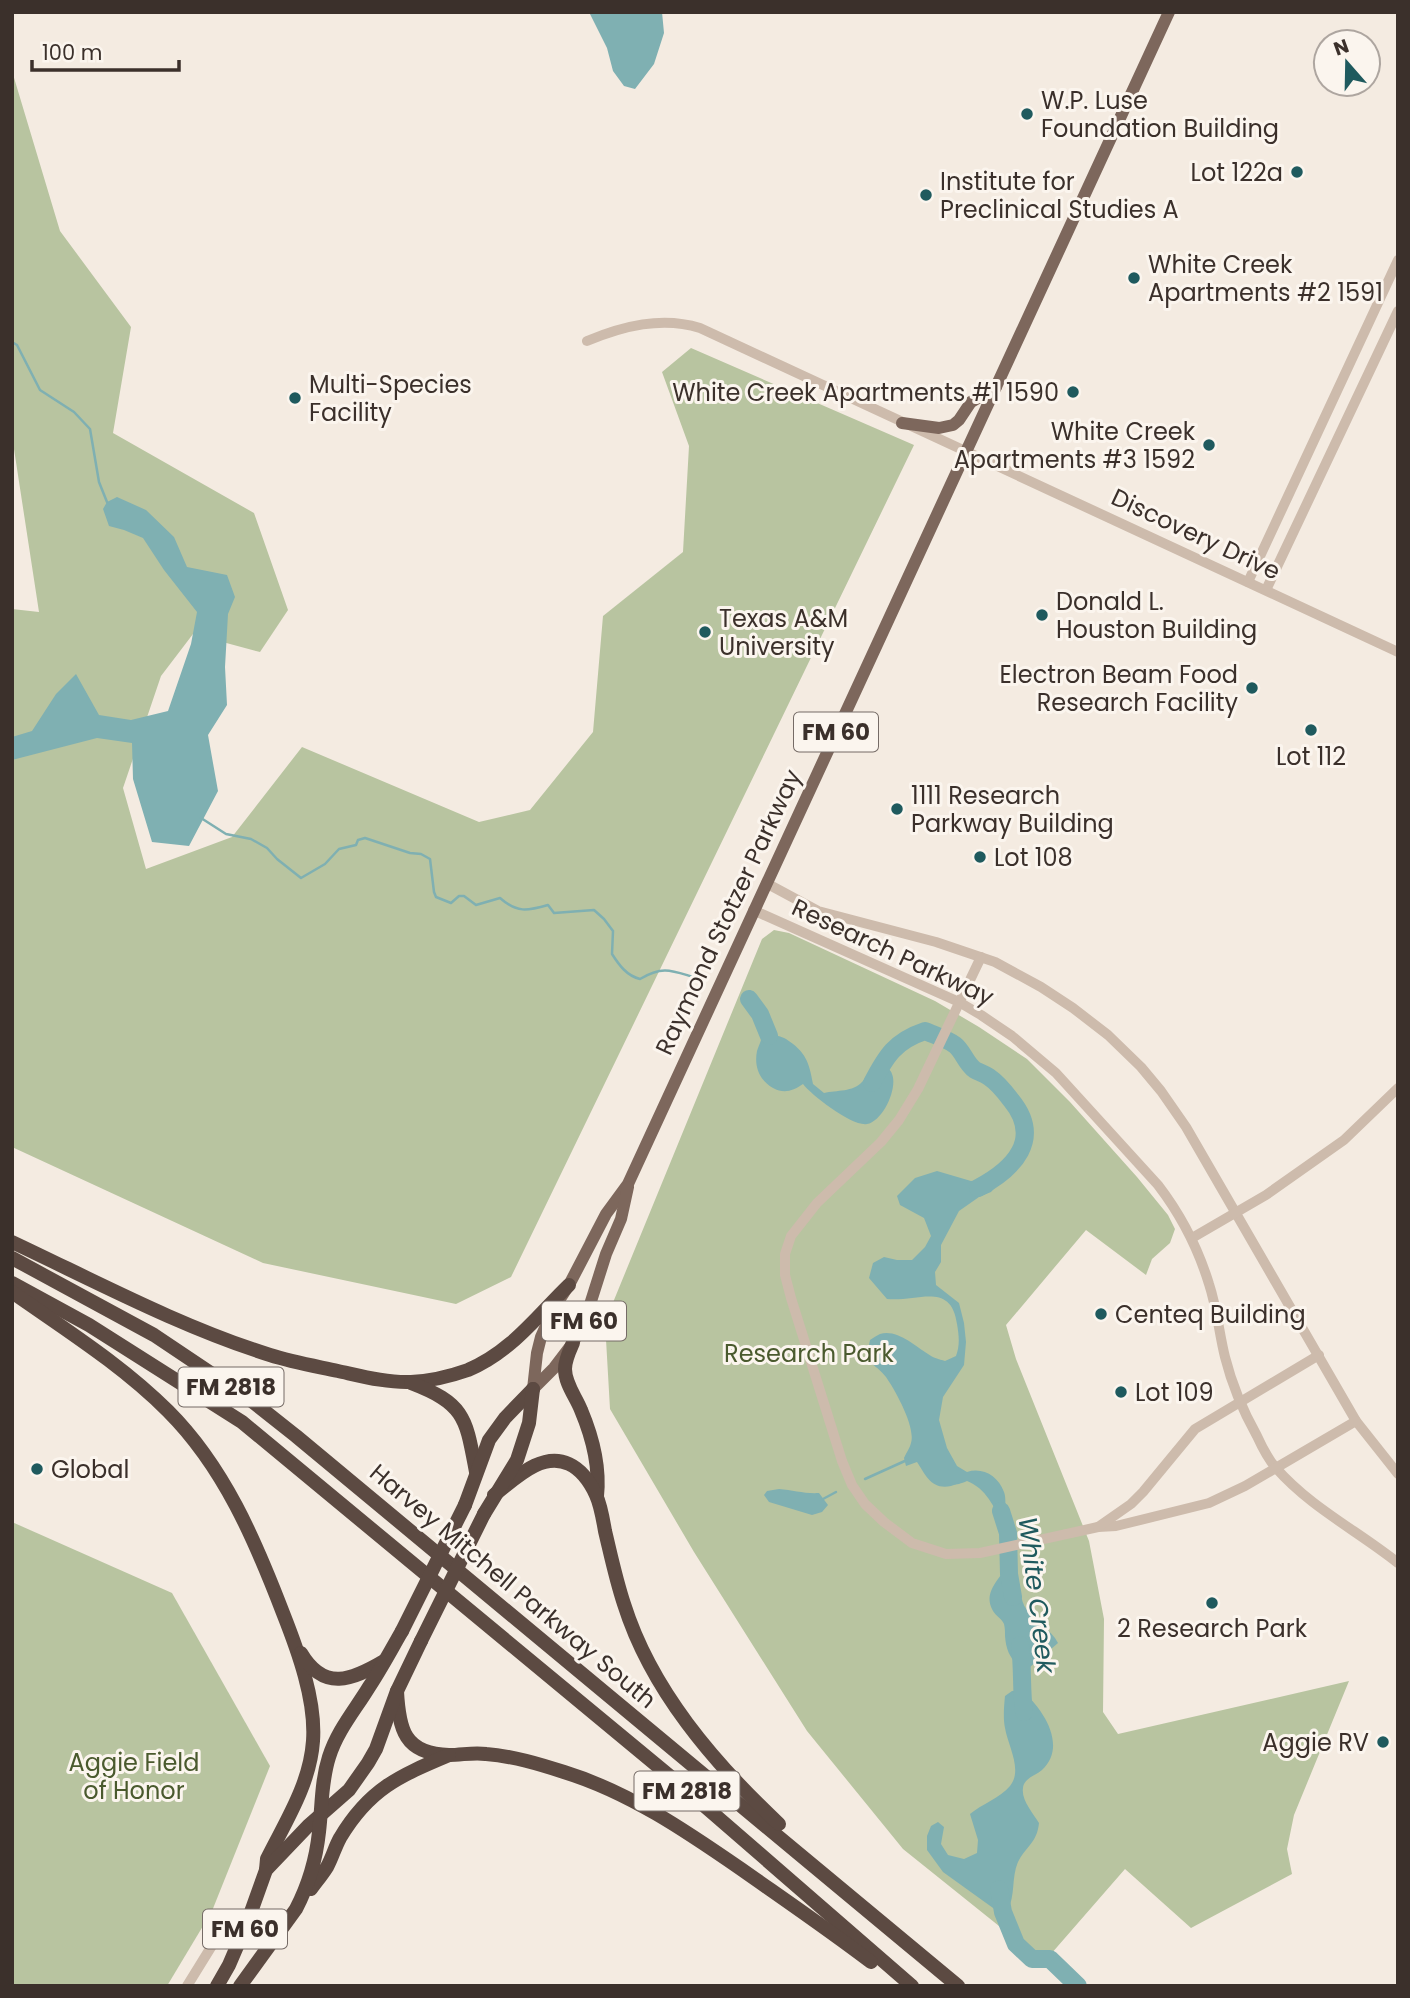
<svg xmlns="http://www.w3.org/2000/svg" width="1410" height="1998" font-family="Poppins,sans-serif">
<rect width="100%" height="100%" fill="#f4ebe1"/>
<!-- green -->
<g fill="#b8c4a0">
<polygon points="12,71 60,231 131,327 113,433 254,513 288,610 260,652 193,634 161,676 123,788 146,869 232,837 302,747 479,822 530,810 593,732 603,616 683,552 689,446 662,372 691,348 914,445 511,1277 456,1304 263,1263 12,1147 12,609 39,612 12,436"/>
<polygon points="774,930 789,933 935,1001 979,1027 1027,1059 1070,1102 1137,1177 1168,1215 1175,1229 1170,1243 1152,1259 1146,1275 1086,1230 1006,1325 1016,1359 1089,1541 1104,1619 1103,1712 1118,1734 1349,1681 1294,1815 1287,1849 1292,1874 1191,1928 1125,1869 1044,1962 903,1849 807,1731 694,1552 610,1409 605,1322 762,939"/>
<polygon points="12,1522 172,1593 270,1766 212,1911 167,1986 12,1986"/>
</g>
<!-- water -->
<g fill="#7fb0b2">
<polygon points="589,12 662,12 664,33 654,64 635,89 624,86 613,71 607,48"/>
<polygon points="117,497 146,510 174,537 187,567 227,575 235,597 228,614 225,667 227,705 208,735 218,791 189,846 152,842 133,779 132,743 97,738 12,760 12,737 32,731 56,694 76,674 99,715 131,720 168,711 191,644 197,612 164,570 143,538 124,530 109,526 103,509 107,502"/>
<path d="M760,1014c8,5 6,11 12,18 3,4 9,4 14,7 20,13 23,23 27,45l11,9c13,-3 29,-1 38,-11 6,-6 8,-13 15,-18l8,1c2,3 6,5 7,9 6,14 -9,47 -25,50 -14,3 -56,-29 -64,-40 -10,7 -19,10 -30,4 -14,-8 -19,-22 -16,-37 1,-4 3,-7 4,-11 1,-7 -2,-15 -5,-21z"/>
<path d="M937,1171l34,10 28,-4v6l-8,9 -12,5 -20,14 -18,34v17l-6,10 1,13 23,18 5,20 2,19 -2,23 -21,32 -4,23 8,28 10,18 10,6c16,-5 31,4 37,20 2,5 1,12 2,17 2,8 5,15 8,23l-9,2c-7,-21 -17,-45 -38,-53 -6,3 -10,3 -16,5 -19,4 -25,-10 -34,-24l-11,4 -2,-8c2,-5 6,-10 7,-15 5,-16 -16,-53 -25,-66 -13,-17 -22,-10 -16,-37 3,-2 6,-4 10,-6 17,-5 35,12 48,20 5,4 11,5 17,7l11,-5c4,-11 3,-20 1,-32 -6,-43 -39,-22 -70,-25l-18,-21 4,-15 11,-6 13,3h15l13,-13 6,-11 -7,-18 -24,-13 -3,-9 18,-18z"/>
<path d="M779,1489c14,1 26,5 40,4l9,12 -6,7 -10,3 -43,-13 -5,-7 3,-4z"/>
<path d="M1014,1573c9,11 4,26 13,37 9,13 24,19 31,33l-28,24 -12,-1c-9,-10 -12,-17 -13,-30 0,-4 0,-8 -1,-12 -2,-5 -8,-8 -11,-13 -8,-14 -1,-24 8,-36z"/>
<path d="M1021,1690c22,18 47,56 21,80 -7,6 -18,8 -19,18 -2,12 10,25 16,35 -2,20 -13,23 -21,39 -7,16 -2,33 -11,50l-7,1 -57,-41 -16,-22v-14l4,-10 7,-4 6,5 -3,17 7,11 16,4 13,-6 1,-13 -8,-26c12,-10 30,-16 40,-28 13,-16 -2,-40 -5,-58 -2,-10 -1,-22 0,-32l7,-5z"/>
</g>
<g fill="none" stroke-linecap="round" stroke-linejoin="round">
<!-- stream -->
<g stroke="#7fb0b2" stroke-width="2.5">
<polyline points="12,342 17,345 40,390 74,412 90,429 99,482 107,502"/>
<path d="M201,818l25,16 25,5 16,9 10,11 24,19 24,-14 14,-15 17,-4 2,-5 7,-2 45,15 11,1 9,5 4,33 2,5 15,6 8,-7h5l12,9 24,-7c17,15 27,13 48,7l6,8 40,-3 10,9 9,12 -1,23c7,11 15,22 28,25 25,-15 34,-7 60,0"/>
<polyline points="865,1479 907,1460"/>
<polyline points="823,1499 836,1492"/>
</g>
<!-- river -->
<g stroke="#7fb0b2" stroke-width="18">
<polyline points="749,999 760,1014 769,1036"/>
<path d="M872,1083c14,-27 23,-42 53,-52 9,4 22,8 30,14 8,6 11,19 20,25 4,2 10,4 14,7 9,6 16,15 22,23 32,39 3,69 -33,88"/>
<polyline points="1001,1511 1008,1533 1009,1574 1013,1597"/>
<path d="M1020,1645c3,23 1,44 4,67"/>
<polyline points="999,1889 1003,1912 1016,1944 1032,1959 1050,1959 1078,1986"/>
</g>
<!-- minor -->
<g stroke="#cdbbac" stroke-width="10">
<path d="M587,341c36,-15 75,-25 113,-13l698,324"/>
<polyline points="1248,582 1398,260"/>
<polyline points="1266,590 1398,311"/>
<polyline points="766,883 818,911 936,942 995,962 1041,987 1073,1008 1108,1035 1141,1067 1161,1091 1186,1127 1356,1421 1398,1474"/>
<path d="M753,910l206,92 22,13 31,21 44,37 102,112c23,30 40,63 51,99 8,24 10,49 16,73 7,28 18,54 32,79 5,11 11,23 19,32 34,39 82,63 122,95"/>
<polyline points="981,957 918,1089 899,1120 881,1142 817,1203 791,1236 785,1254 785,1275 791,1298 842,1461 852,1485 865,1504 884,1522 912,1543 946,1554 980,1553 1098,1527 1116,1526 1209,1503 1245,1486 1356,1421"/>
<polyline points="1192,1238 1266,1195 1344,1140 1398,1088"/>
<polyline points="1098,1527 1131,1504 1143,1492 1195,1429 1319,1355"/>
<polyline points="187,1986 221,1931"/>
</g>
<!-- major -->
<g stroke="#7d675c" stroke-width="12">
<polyline points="902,423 939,428 953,425 959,420 971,402 996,387"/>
<polyline points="533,1389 537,1353 541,1337 554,1308 569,1285 606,1214 628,1184 1169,12"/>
<polyline points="533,1389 554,1368 573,1343 586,1317 606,1254 621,1219 628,1187"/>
</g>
<!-- highway -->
<g stroke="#5c4a42" stroke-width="14">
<path d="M12,1242c85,40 169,85 258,113 22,7 45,11 68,16 23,5 49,12 73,11 19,-1 40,-6 57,-12 43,-18 69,-54 101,-85"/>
<polyline points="12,1258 154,1335 248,1398 296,1436 958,1986"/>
<polyline points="12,1283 89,1325 242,1422 678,1783 912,1986"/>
<path d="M12,1292c54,38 110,73 156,119 56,56 87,129 115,202 15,38 33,87 30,128 -3,43 -27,80 -46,118l-1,11"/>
<path d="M573,1343c-4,9 -8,17 -8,26 0,15 11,28 16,41 11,26 19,58 16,86"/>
<path d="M411,1383c55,21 55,36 65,89"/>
<path d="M494,1495c20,-15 47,-44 75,-31 13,6 21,18 27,31 5,11 7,25 9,36 6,25 11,49 19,73 27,86 90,159 155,220"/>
<polyline points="465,1505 489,1440 505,1418 533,1389"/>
<polyline points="484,1514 517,1460 529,1423 533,1389"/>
<path d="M301,1653c23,39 51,27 83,8"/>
<path d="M397,1691c2,38 7,63 52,64 13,0 25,-3 37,-1 27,2 53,10 78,18 65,20 122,59 177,97 44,31 88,61 130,93"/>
<path d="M311,1889c5,-7 11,-14 16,-22 5,-9 8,-20 13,-29 29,-49 59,-62 109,-83"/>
<polyline points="217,1986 229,1965 247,1923 266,1870 308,1826 349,1790 368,1763 376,1749 397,1691 421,1641"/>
<path d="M240,1986l56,-77c13,-25 20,-49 23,-77 3,-25 2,-50 10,-75 8,-26 26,-47 40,-70 12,-18 22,-37 33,-56"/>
</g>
<!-- highway-bridge -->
<g stroke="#5c4a42" stroke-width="14">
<polyline points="402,1631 465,1505"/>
<polyline points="421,1641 484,1514"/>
</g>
</g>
<!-- markers -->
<g fill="#1f5a5e" stroke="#fbf5ee" stroke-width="2.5">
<circle cx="1027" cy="114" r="7"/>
<circle cx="1297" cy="172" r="7"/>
<circle cx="926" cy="195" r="7"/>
<circle cx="1134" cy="278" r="7"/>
<circle cx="1073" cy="392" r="7"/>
<circle cx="295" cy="398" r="7"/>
<circle cx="1209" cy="445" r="7"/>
<circle cx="1042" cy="615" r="7"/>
<circle cx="705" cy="632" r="7"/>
<circle cx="1252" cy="688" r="7"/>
<circle cx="1311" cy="730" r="7"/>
<circle cx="897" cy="809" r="7"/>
<circle cx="980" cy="857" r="7"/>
<circle cx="1101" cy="1314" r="7"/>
<circle cx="1121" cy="1392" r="7"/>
<circle cx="37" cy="1469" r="7"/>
<circle cx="1212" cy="1603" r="7"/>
<circle cx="1383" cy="1742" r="7"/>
</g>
<g text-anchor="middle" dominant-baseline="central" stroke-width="6" stroke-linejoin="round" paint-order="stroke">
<!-- shield labels -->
<g fill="#fbf5ee" stroke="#756b66" stroke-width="2">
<rect x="794" y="712.5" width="84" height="39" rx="5"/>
<rect x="542" y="1301.5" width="84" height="39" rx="5"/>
<rect x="178.5" y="1367.5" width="105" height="39" rx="5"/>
<rect x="634.5" y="1771.5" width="105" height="39" rx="5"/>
<rect x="203" y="1909.5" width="84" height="39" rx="5"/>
</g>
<g font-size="23" font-weight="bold" fill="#3b302b">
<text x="836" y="732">FM 60</text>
<text x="584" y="1321">FM 60</text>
<text x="231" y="1387">FM 2818</text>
<text x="687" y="1791">FM 2818</text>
<text x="245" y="1929">FM 60</text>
</g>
<!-- poi labels -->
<g font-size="24" fill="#3b302b" stroke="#fbf5ee" text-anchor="start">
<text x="1041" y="100">W.P. Luse<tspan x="1041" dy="28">Foundation Building</tspan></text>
<text x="1283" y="172" text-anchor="end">Lot 122a</text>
<text x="940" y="181">Institute for<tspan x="940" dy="28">Preclinical Studies A</tspan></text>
<text x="1148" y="264">White Creek<tspan x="1148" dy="28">Apartments #2 1591</tspan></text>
<text x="309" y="384">Multi-Species<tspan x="309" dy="28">Facility</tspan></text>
<text x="1059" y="392" text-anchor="end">White Creek Apartments #1 1590</text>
<text x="1195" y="431" text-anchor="end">White Creek<tspan x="1195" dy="28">Apartments #3 1592</tspan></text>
<text x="1056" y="601">Donald L.<tspan x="1056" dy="28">Houston Building</tspan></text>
<text x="719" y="618">Texas A&amp;M<tspan x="719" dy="28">University</tspan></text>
<text x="1238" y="674" text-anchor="end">Electron Beam Food<tspan x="1238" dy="28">Research Facility</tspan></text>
<text x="1311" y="756" text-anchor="middle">Lot 112</text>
<text x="911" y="795">1111 Research<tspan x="911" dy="28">Parkway Building</tspan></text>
<text x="994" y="857">Lot 108</text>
<text x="1115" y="1314">Centeq Building</text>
<text x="1135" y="1392">Lot 109</text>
<text x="51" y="1469">Global</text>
<text x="1212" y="1628" text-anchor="middle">2 Research Park</text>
<text x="1369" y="1742" text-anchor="end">Aggie RV</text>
</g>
<!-- street labels -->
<g font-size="24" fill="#3b302b" stroke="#fbf5ee">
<text transform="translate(1196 534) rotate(25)">Discovery Drive</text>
<text transform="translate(728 912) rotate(-65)">Raymond Stotzer Parkway</text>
<text transform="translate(893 952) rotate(25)">Research Parkway</text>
<text transform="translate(513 1586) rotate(40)">Harvey Mitchell Parkway South</text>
</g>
<!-- park labels -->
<g font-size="24" fill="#4a5a2e" stroke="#fbf5ee">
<text x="809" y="1353">Research Park</text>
<text x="134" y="1762">Aggie Field<tspan x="134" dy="28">of Honor</tspan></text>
</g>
<!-- water labels -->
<g font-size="26" font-style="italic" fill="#1f5a5e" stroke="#fbf5ee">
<text transform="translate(1037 1595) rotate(83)">White Creek</text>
</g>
</g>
<!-- border -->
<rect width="1410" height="1998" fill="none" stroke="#3b302b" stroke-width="28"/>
<!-- north arrow -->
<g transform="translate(1347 63) rotate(340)"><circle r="33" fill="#fbf5ee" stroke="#aea6a0" stroke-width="2"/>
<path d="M0-5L12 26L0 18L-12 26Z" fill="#1f5a5e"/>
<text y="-10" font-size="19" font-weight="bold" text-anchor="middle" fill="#3b302b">N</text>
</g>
<!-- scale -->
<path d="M32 60v10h147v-10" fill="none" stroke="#3b302b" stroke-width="3.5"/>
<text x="42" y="60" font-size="21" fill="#3b302b" stroke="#fbf5ee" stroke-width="5" paint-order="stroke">100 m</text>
</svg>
